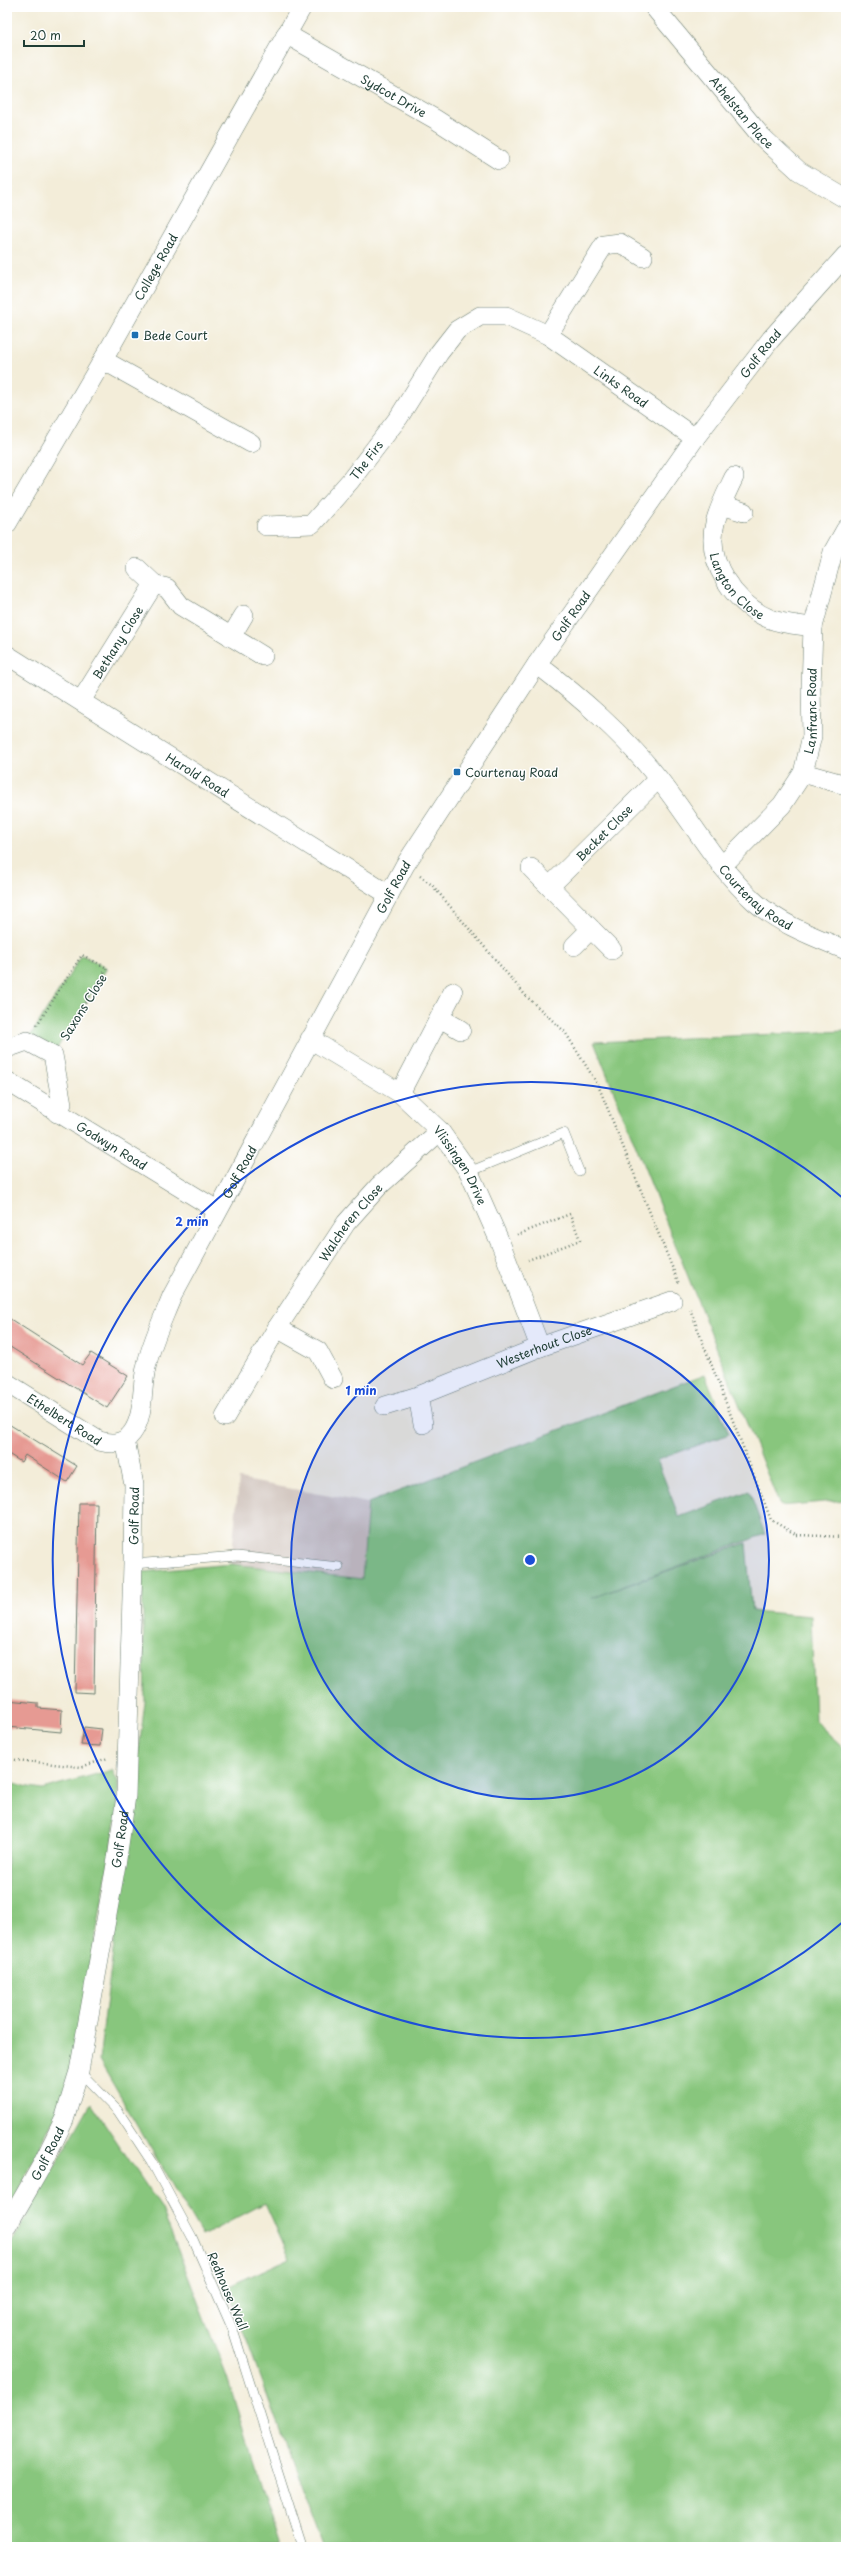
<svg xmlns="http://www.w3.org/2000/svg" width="853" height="2554" font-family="'Playpen Sans',sans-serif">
<rect width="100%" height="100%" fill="#fff"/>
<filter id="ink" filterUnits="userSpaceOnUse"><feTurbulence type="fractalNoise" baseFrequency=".025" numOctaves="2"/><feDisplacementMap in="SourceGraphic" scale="8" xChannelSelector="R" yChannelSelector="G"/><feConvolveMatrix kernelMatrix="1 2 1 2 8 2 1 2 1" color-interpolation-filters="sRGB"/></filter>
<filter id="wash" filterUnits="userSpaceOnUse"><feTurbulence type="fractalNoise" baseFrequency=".012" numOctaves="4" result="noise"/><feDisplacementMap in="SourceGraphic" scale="16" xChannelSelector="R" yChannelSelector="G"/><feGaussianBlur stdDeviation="0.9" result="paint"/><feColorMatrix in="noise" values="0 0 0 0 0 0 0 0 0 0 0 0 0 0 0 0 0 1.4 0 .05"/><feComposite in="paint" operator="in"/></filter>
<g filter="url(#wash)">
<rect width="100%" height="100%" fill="#f3edd9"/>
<!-- industrial -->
<polygon fill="#cec1b9" points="239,1479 368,1503 362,1579 231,1564"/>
<!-- green -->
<g fill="#88c67d" stroke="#548258">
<polygon points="82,955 107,968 53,1055 27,1041"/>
<polygon points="846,1031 846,1500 780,1506 594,1042"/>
<polygon points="705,1374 729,1434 657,1460 679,1517 749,1491 765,1534 592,1598 746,1543 752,1611 811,1616 815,1721 846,1750 846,2547 323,2547 227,2287 290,2258 265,2203 202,2236 99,2060 145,1702 142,1572 231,1564 362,1579 368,1503"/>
<polygon points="112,1770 118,1781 118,1811 69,2088 7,2215 7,1783 42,1789"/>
<polygon points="91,2103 162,2209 227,2377 280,2547 7,2547 7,2251"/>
</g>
<g id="blocks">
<!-- building -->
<g fill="#e69a93">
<polygon points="7,1317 82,1365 91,1353 128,1376 107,1408 7,1345"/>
<polygon points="7,1423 77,1466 67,1482 25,1455 21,1462 7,1453"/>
<polygon points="79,1503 97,1503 94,1693 75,1692"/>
<polygon points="7,1700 38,1703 38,1708 62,1710 61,1732 7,1727"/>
<polygon points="84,1727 102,1729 100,1746 81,1745"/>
</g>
</g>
</g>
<g filter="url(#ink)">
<use href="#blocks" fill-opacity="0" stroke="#697b6e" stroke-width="1"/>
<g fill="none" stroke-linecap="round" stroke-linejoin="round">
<!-- lane casing -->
<g stroke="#697b6e" stroke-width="10">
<g id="lane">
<polyline points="469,1172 564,1133 579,1171"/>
<polyline points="133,1564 237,1556 339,1567"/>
<polyline points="79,2071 118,2111 151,2161 192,2237 233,2330 302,2547"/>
</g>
</g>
<!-- street casing -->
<g stroke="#697b6e" stroke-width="20">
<g id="street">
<path id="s1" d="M654,7l107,129 38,35 47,28"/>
<path id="s2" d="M286,34l149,85 64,41"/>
<polyline points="548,335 604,245 620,243 643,257"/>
<polyline points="103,360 251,443"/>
<path id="s3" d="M734,477c-7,15 -15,30 -19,46 -10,40 20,81 55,96 12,5 30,6 43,8"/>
<polyline points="722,505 744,512"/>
<path id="s4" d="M7,524l96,-164 199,-353"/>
<path id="s5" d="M266,526l46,-2 38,-43 49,-64 40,-64 18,-23 23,-14h26l42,19 147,103"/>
<polyline points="137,568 154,584"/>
<polyline points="231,637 244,615"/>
<path id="s6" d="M7,655l382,240"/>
<path id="s7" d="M537,664c44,34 86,70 121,114 33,41 58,89 97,124 26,23 60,35 91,48"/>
<path id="s8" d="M81,701l73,-117 13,4 14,18 82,50"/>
<polyline points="803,773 846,785"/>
<path id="s9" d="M722,866l60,-61 21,-32 9,-37 -1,-47 2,-62 20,-75 13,-23"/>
<polyline points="531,868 612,950"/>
<path id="s10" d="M550,886l108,-107"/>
<polyline points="574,946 591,929"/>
<polyline points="440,1018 461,1030"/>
<path id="s11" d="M310,1039l90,54 40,38 29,41 31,70 40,105"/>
<polyline points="7,1048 27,1041 53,1055 62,1104 57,1113"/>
<path id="s12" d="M7,1081l210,129"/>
<polyline points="400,1093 453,992"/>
<polyline points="277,1328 318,1351 333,1379"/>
<path id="s13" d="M7,1383l92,58c12,3 24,4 33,-8 13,-18 9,-45 14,-65 5,-25 17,-49 26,-72l233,-431 132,-201 158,-226 76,-99 75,-84"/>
<polyline points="418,1396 423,1424"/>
<path id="s14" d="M385,1406l33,-10 122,-49 132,-46"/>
<path id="s15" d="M225,1417l52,-89 69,-105 33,-37 61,-55"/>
<path id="s16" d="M7,2226l35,-61 22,-45 15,-49 38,-212 9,-63 7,-232 1,-79 -9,-45"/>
</g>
</g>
<!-- path -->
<g stroke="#697b6e" stroke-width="2.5" stroke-dasharray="1 3" stroke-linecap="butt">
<polyline points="420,876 432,885 526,996 565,1032 598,1085 679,1284"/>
<polyline points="37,1025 82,955 107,968 63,1039"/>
<polyline points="517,1235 570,1214 580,1240 528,1260"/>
<polyline points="690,1309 771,1520 797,1535 846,1537"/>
<polyline points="7,1759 81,1767 108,1758"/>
</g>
<!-- lane -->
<use href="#lane" stroke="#fff" stroke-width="9"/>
<!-- street -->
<use href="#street" stroke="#fff" stroke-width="19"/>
</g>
</g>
<!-- distance rings -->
<circle cx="530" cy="1560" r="239" fill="#1d4ed8" fill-opacity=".12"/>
<g fill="none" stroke="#1d4ed8" stroke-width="2">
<circle cx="530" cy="1560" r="239"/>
<path d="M844 1921A478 478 0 1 1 844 1199"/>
</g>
<!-- markers -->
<g fill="#1f6fb2" stroke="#fff" stroke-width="1.5">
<rect x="131" y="331" width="8" height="8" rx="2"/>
<rect x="453" y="768" width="8" height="8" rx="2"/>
</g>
<g text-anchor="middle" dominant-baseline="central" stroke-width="3" stroke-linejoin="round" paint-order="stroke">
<!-- street labels -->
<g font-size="12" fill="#1f3d34" stroke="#fff">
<text stroke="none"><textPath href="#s2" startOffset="124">Sydcot Drive</textPath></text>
<text stroke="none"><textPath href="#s1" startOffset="137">Athelstan Place</textPath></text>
<text stroke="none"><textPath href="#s4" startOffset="297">College Road</textPath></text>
<text stroke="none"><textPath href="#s13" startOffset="1402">Golf Road</textPath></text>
<text stroke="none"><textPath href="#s5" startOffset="477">Links Road</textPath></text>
<text stroke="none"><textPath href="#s5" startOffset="130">The Firs</textPath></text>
<text stroke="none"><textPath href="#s3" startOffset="121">Langton Close</textPath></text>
<text stroke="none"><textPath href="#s13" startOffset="1078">Golf Road</textPath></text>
<text stroke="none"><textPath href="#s8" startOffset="69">Bethany Close</textPath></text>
<text stroke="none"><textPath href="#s9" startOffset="187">Lanfranc Road</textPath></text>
<text stroke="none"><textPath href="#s6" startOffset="225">Harold Road</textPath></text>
<text stroke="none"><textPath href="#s10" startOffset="76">Becket Close</textPath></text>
<text stroke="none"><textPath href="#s13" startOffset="754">Golf Road</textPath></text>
<text stroke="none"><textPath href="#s7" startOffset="322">Courtenay Road</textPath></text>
<text transform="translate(83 1007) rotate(-58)">Saxons Close</text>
<text stroke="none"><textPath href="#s12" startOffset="123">Godwyn Road</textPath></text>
<text stroke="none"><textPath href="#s11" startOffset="200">Vlissingen Drive</textPath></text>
<text stroke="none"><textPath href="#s13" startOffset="430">Golf Road</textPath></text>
<text stroke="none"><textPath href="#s15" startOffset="232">Walcheren Close</textPath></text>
<text stroke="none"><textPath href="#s14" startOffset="170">Westerhout Close</textPath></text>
<text stroke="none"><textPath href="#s13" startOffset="68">Ethelbert Road</textPath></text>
<text stroke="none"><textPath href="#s16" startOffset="731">Golf Road</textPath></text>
<text stroke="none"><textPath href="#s16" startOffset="407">Golf Road</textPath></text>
<text stroke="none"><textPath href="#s16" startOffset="83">Golf Road</textPath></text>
<text transform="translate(228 2291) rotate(67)">Redhouse Wall</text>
</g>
<!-- poi labels -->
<g font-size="12" fill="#1f3d34" stroke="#fff" text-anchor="start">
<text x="143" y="335">Bede Court</text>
<text x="465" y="772">Courtenay Road</text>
</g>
</g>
<circle cx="530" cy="1560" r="6" fill="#1d4ed8" stroke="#fff" stroke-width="2"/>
<g font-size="12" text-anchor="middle" font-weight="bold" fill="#1d4ed8" stroke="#fff" stroke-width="3" stroke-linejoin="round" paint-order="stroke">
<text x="192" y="1226">2 min</text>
<text x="361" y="1395">1 min</text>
</g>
<!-- margin -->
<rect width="853" height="2554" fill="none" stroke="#fff" stroke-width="24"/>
<!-- scale -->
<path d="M24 40v6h60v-6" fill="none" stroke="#1f3d34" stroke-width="2"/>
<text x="30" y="40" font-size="12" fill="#1f3d34" stroke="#ffffff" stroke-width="3" paint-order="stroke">20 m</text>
</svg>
